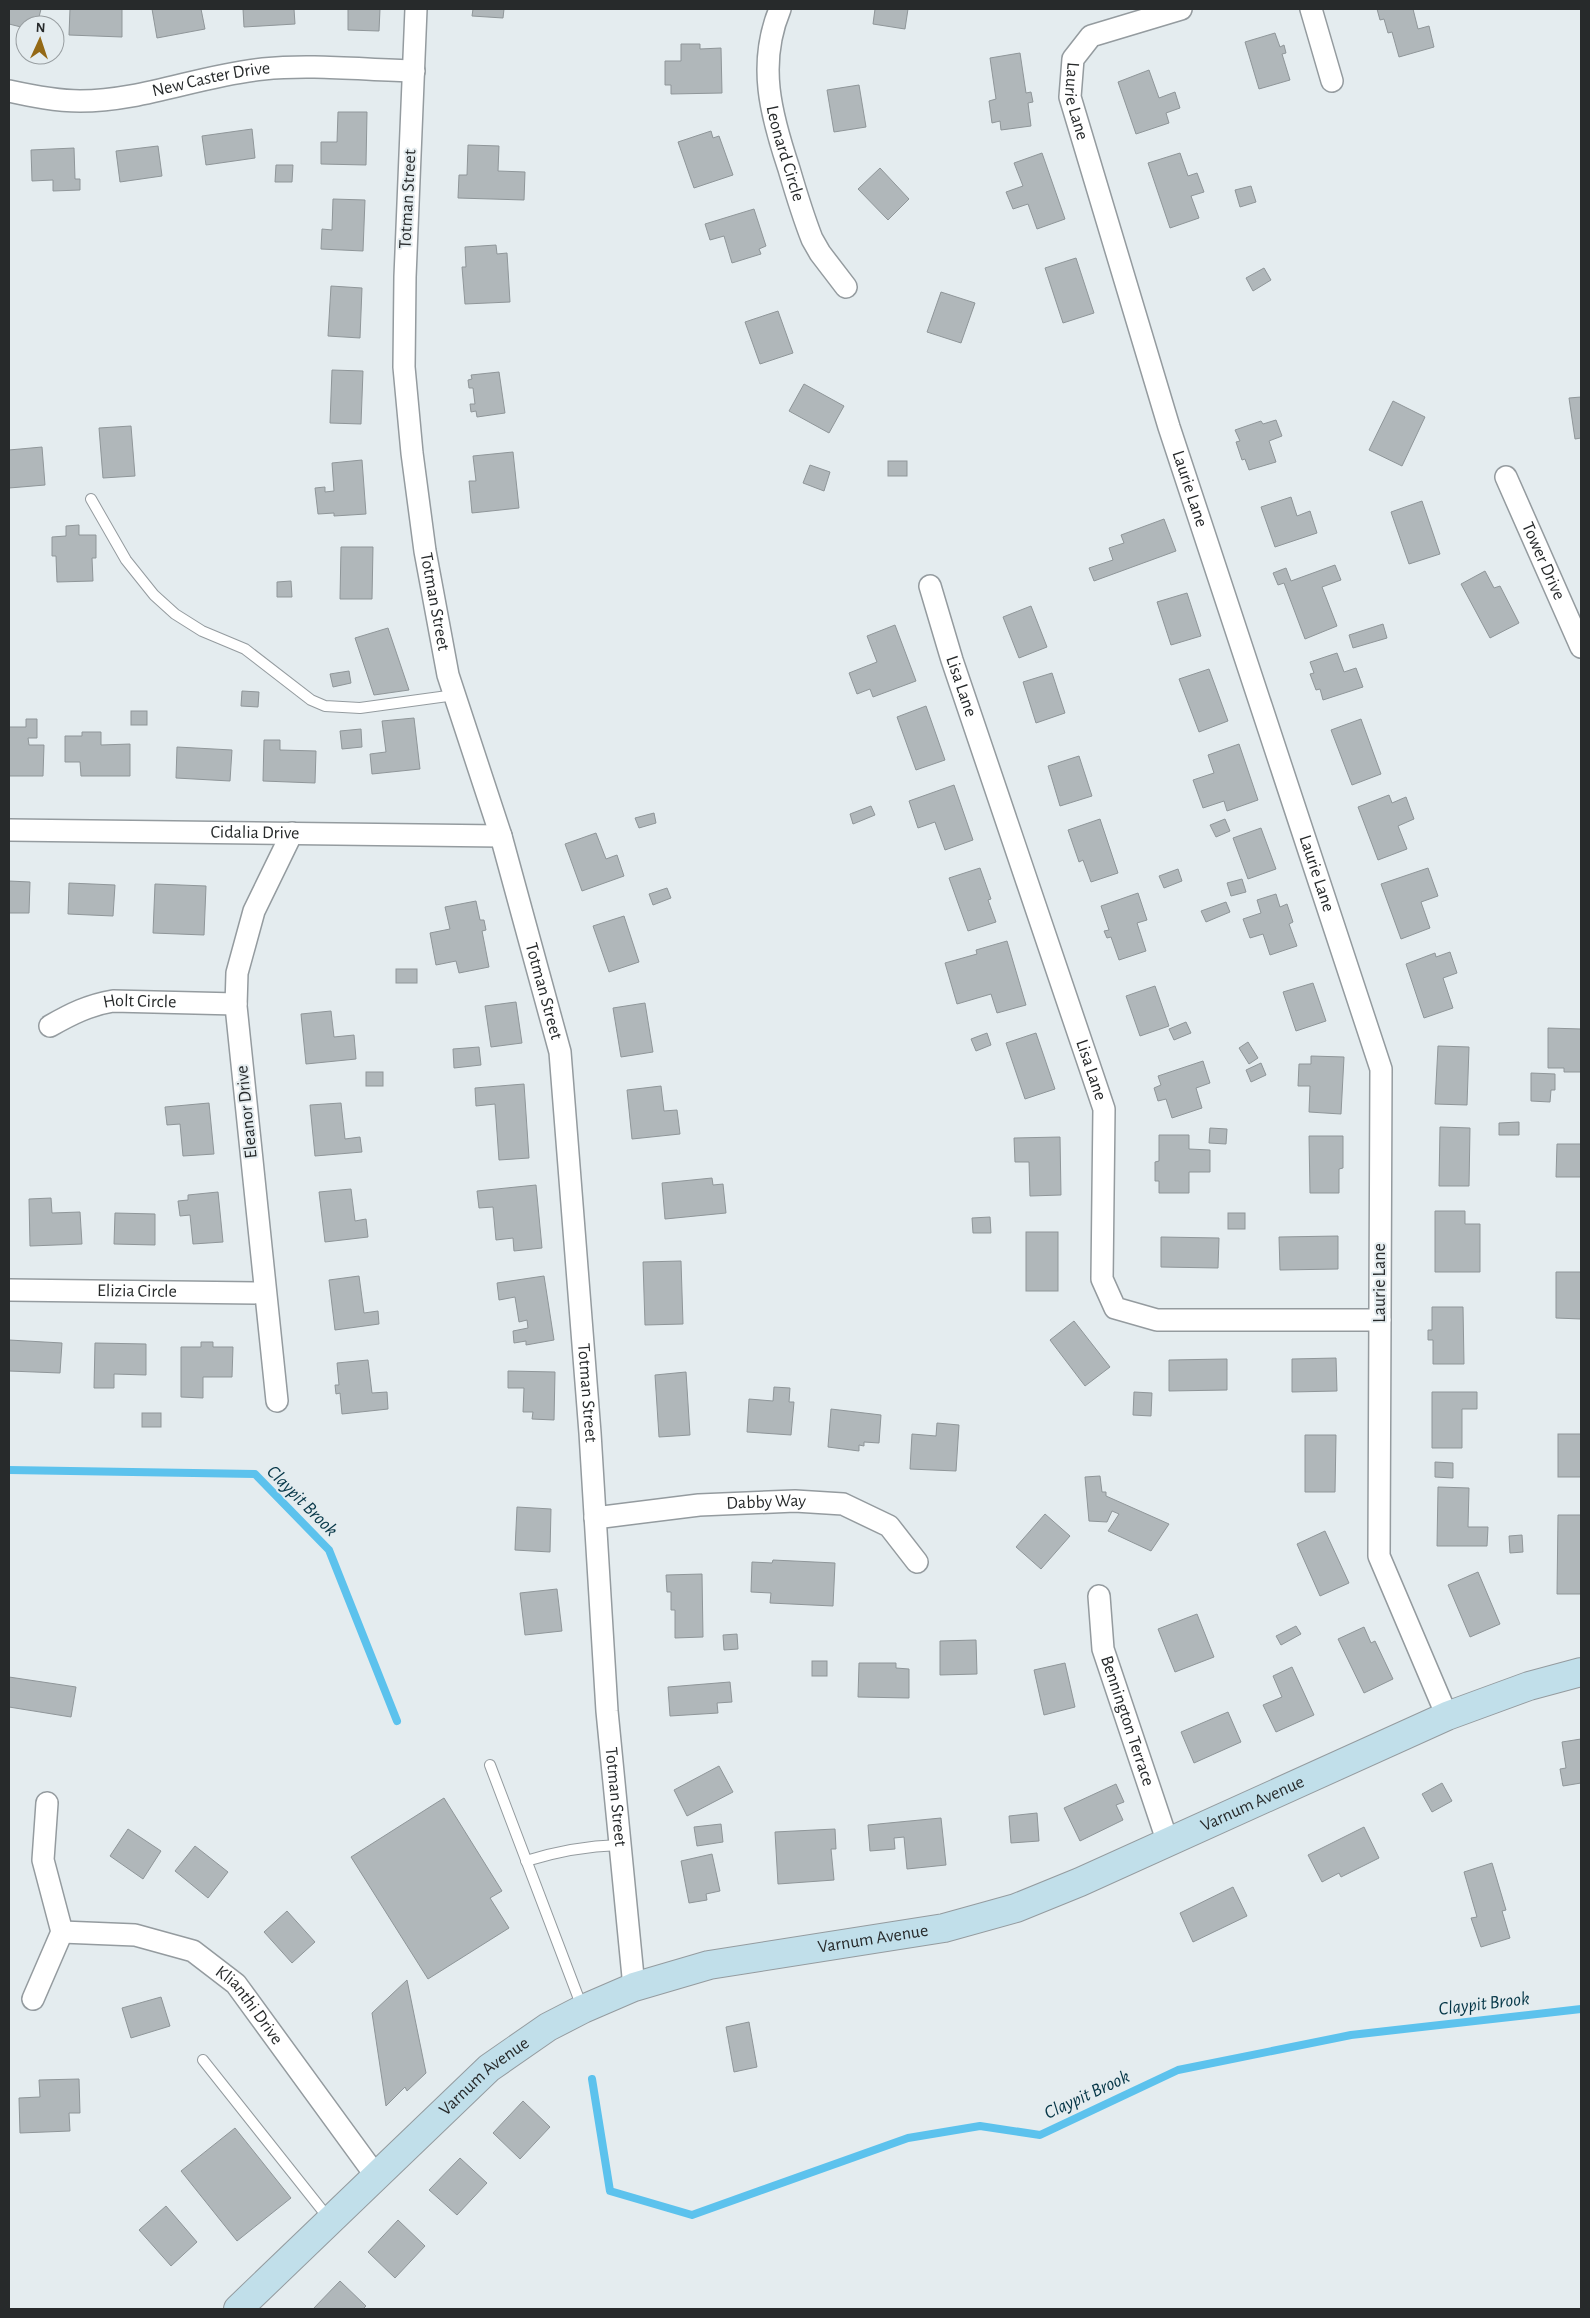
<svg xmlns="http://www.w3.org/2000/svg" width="1590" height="2318" font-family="'Alegreya Sans',sans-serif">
<rect width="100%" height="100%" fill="#e4ecef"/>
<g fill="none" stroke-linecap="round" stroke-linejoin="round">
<!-- stream -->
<g stroke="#5cc2ed" stroke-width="8">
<polyline points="9,1470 255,1474 329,1550 397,1721"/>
<polyline points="592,2079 610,2191 692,2215 908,2138 980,2126 1040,2135 1178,2070 1351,2035 1581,2009"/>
</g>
</g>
<!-- building -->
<g fill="#b0b7ba" stroke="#8f9699">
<polygon points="9,9 41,9 37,25 25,25 25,28 9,24"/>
<polygon points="70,9 122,9 122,37 69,35"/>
<polygon points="152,9 201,9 205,29 157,38"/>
<polygon points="243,9 294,9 295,24 244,27"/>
<polygon points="348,9 380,9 379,31 348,30"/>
<polygon points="473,9 504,9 503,18 472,16"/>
<polygon points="875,9 908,9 905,29 873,24"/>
<polygon points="1377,9 1413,9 1418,29 1429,26 1434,47 1399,57 1392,32 1388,33 1384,19 1380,20"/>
<polygon points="1275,33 1280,47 1284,45 1286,53 1282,54 1290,80 1259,89 1245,42"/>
<polygon points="681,44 700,44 700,49 721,48 722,93 671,94 671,85 665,85 665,61 681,61"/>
<polygon points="1020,53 1026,93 1031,92 1033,102 1028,103 1031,126 1001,130 1000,121 992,123 989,101 996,99 990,58"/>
<polygon points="1149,70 1159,98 1175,92 1180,108 1166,113 1169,123 1136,134 1118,82"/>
<polygon points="859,85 866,127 834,132 827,90"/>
<polygon points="338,112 367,112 366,165 321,164 321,142 337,142"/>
<polygon points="252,129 255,158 206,165 202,136"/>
<polygon points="711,131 713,138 719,136 733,175 694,188 678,142"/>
<polygon points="468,145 499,146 498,171 525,172 524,200 458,198 459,175 467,175"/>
<polygon points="158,146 162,176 120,182 116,151"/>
<polygon points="74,148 75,179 80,179 80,190 53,191 53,180 32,181 31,150"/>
<polygon points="1042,153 1065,219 1037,229 1028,204 1013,209 1006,192 1023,186 1014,163"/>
<polygon points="1180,153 1188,176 1197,173 1204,192 1191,196 1199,218 1170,228 1148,163"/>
<polygon points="276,165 293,165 292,182 275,182"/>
<polygon points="880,168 909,199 888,220 858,189"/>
<polygon points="1251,186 1256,202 1240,207 1235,190"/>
<polygon points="333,199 365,200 363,251 321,249 322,229 332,230"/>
<polygon points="754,209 766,246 759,249 761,254 732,263 724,236 710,240 705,224"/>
<polygon points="496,245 497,254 507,253 510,302 465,304 462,267 466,267 465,247"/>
<polygon points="1076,258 1094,313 1063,323 1045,268"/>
<polygon points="1264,268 1271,280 1253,291 1246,278"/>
<polygon points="331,286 362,288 360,338 328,336"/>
<polygon points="941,292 975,303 961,343 927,332"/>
<polygon points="778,311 793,353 760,364 745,322"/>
<polygon points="332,370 363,371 361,424 330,423"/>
<polygon points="499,372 505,413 477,417 476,411 471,412 470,404 475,404 473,388 469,388 468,380 472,379 471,375"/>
<polygon points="804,384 844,406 829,433 789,411"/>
<polygon points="1581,397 1581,438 1575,439 1569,398"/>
<polygon points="1393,401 1425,417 1402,466 1369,450"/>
<polygon points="1276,420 1282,436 1269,441 1276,462 1249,470 1245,459 1242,460 1236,442 1240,441 1235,430 1261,421 1263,424"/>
<polygon points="131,426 135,476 103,478 99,428"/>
<polygon points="42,447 45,485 9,488 9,450"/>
<polygon points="513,452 519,508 472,513 469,481 476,481 473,456"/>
<polygon points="362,460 366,514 334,516 334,513 318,514 315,488 325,487 325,492 334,491 332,463"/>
<rect x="888" y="461" width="19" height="15"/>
<polygon points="810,465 830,472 824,491 803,483"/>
<polygon points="1291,497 1297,516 1310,511 1317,533 1275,547 1261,507"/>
<polygon points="1422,501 1440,554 1409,564 1391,512"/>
<polygon points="1164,519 1176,551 1094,581 1089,568 1113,560 1109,548 1124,543 1121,535"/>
<polygon points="79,525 79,535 96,535 96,558 92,558 93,581 57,582 56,556 52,556 52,537 66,536 66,526"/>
<polygon points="341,547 373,547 372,599 340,599"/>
<polygon points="1335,565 1341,580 1322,587 1337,626 1305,639 1284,583 1278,585 1273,573 1286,568 1291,581"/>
<polygon points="1485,571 1494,588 1500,586 1519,623 1490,638 1461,584"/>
<polygon points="291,581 292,597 277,597 277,582"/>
<polygon points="1187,593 1201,636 1171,645 1157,602"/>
<polygon points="1031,606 1047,647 1019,658 1003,617"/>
<polygon points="1383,624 1387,638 1353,648 1349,635"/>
<polygon points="895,625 916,681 873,697 870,689 857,694 849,673 877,662 867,636"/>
<polygon points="388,628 409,690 374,695 355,638"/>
<polygon points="1337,653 1344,672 1356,668 1363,687 1323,700 1320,689 1316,690 1310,674 1314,673 1310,662"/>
<polygon points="1209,669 1228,721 1199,732 1179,679"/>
<polygon points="349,671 351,683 333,687 330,674"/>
<polygon points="1052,673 1065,713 1036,723 1023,682"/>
<polygon points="242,691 259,692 258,707 241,706"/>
<polygon points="926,706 945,760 916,770 897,717"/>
<rect x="131" y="711" width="16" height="14"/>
<polygon points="414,718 420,769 372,774 370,754 386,752 382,721"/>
<polygon points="26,719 37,719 37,738 28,738 29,745 44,745 43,776 9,776 9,727 26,727"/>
<polygon points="1361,719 1381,774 1352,785 1331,730"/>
<polygon points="361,729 362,747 342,749 340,731"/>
<polygon points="82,732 101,732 101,745 130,744 130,776 81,776 80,762 65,762 65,736 82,736"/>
<polygon points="264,740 280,740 280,750 316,751 315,783 263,781"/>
<polygon points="1239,744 1258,800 1227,811 1224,801 1203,808 1193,780 1214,773 1208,755"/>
<polygon points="177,747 232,750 230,781 176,778"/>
<polygon points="1079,756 1092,796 1060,806 1048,766"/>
<polygon points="954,785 973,840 945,850 935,822 918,828 909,801"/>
<polygon points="1389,795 1392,803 1406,797 1414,819 1398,826 1407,849 1378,860 1358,807"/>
<polygon points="871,806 875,815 853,824 850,814"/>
<polygon points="654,813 656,823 639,828 635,818"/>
<polygon points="1100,819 1118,873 1091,882 1083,860 1079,862 1068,830"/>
<polygon points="1225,819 1230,831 1216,837 1210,825"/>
<polygon points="1261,828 1276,869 1248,879 1233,838"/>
<polygon points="596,833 606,859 617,855 624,876 582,891 565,844"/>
<polygon points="980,868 991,899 988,900 996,922 968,931 949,878"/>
<polygon points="1428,868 1438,896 1421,902 1430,928 1401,939 1381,884"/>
<polygon points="1178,869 1182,881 1164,888 1159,876"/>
<polygon points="1242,879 1246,892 1231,896 1227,883"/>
<polygon points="9,881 30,882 29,913 9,913"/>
<polygon points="69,883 115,885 113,916 68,914"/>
<polygon points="155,884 206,886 204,935 153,933"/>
<polygon points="667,888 671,898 653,905 649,894"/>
<polygon points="1138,893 1147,920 1137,923 1146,951 1119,960 1111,937 1107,938 1104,931 1109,930 1101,906"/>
<polygon points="1276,894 1280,907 1287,904 1293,922 1289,924 1297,946 1270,955 1263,934 1250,938 1243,919 1261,913 1257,900"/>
<polygon points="476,901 480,920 484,920 486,930 482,931 489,967 459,973 456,961 436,965 430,933 450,929 445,907"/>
<polygon points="1226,902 1230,912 1206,922 1201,911"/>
<polygon points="624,916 639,962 609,972 593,926"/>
<polygon points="1007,941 1026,1005 997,1013 991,994 957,1004 945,963 977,954 976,950"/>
<polygon points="1450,952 1457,973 1443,978 1453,1008 1424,1018 1406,964 1435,953 1436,957"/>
<rect x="396" y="969" width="21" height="14"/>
<polygon points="1313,983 1326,1021 1296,1031 1283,992"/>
<polygon points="1155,986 1169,1026 1140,1036 1126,996"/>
<polygon points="516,1002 522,1043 491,1047 485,1006"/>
<polygon points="645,1003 653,1052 621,1057 613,1008"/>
<polygon points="331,1011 334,1037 354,1035 356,1059 306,1064 301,1014"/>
<polygon points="1186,1022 1191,1033 1174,1040 1169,1029"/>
<polygon points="1548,1028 1581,1029 1581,1072 1564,1072 1564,1068 1548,1068"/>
<polygon points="987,1033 991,1045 976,1051 971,1039"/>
<polygon points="1036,1033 1055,1089 1025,1099 1006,1043"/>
<polygon points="1248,1042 1258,1058 1249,1064 1239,1048"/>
<polygon points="1438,1046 1469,1047 1467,1105 1435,1104"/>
<polygon points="479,1047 481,1065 454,1068 453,1049"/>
<polygon points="1311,1056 1344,1057 1341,1114 1309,1112 1310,1086 1298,1086 1299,1064 1311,1064"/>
<polygon points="1203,1061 1210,1083 1196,1088 1202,1108 1172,1118 1166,1099 1158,1101 1154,1088 1161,1085 1158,1076"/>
<polygon points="1261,1063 1266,1075 1251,1082 1246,1070"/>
<rect x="366" y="1072" width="17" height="14"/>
<polygon points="1531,1073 1555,1074 1555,1090 1551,1090 1550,1102 1531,1101"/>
<polygon points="524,1084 529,1158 499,1160 495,1104 476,1106 475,1088"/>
<polygon points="661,1086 664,1111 677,1110 680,1134 632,1139 627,1090"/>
<polygon points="209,1103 214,1154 183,1156 180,1124 167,1125 165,1107"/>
<polygon points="341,1103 345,1139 360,1137 362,1152 315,1156 310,1105"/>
<polygon points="1519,1122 1519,1135 1499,1135 1499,1123"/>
<polygon points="1440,1127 1470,1128 1469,1186 1439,1186"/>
<polygon points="1210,1128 1227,1129 1226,1144 1209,1143"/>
<polygon points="1159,1135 1189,1135 1189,1149 1210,1150 1210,1172 1189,1172 1189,1193 1159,1193 1159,1181 1155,1181 1155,1162 1159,1161"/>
<polygon points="1309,1136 1343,1136 1343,1168 1339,1169 1339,1193 1310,1193"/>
<polygon points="1060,1137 1061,1195 1030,1196 1029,1162 1015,1162 1014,1138"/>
<polygon points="1557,1144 1581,1144 1581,1177 1556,1177"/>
<polygon points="712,1178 713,1185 723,1184 726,1213 665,1219 662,1183"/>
<polygon points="536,1185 542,1248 514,1251 513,1238 496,1240 493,1207 479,1208 477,1191"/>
<polygon points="351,1189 355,1221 366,1219 368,1237 325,1242 319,1192"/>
<polygon points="218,1192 223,1242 193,1244 190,1215 180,1216 178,1201 188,1200 188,1195"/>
<polygon points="51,1198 52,1213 80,1212 82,1244 30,1246 29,1199"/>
<polygon points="1435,1211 1465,1211 1465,1224 1480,1224 1480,1272 1435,1272"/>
<polygon points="115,1213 155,1214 155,1245 114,1244"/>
<rect x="1228" y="1213" width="17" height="16"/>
<polygon points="990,1217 991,1233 973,1233 972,1218"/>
<rect x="1026" y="1232" width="32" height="59"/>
<polygon points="1338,1236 1338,1269 1280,1270 1279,1237"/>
<polygon points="1161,1237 1219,1238 1218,1268 1161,1267"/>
<polygon points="681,1261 683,1324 645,1325 643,1262"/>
<polygon points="1556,1272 1581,1272 1581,1319 1556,1318"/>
<polygon points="359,1276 364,1313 378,1311 379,1324 335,1330 329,1280"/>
<polygon points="544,1276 554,1340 526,1345 526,1341 514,1343 513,1331 528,1328 527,1320 519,1322 515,1297 499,1300 497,1283"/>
<polygon points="1432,1307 1463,1307 1464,1364 1433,1364 1433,1340 1428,1340 1428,1330 1432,1330"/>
<polygon points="1074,1321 1110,1367 1085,1386 1050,1340"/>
<polygon points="9,1340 62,1343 60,1373 9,1371"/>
<polygon points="201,1342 213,1342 213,1347 233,1347 232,1377 203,1377 203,1398 181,1397 181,1347 201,1347"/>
<polygon points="95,1343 146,1344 146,1375 114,1374 114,1388 94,1388"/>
<polygon points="1336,1358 1337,1391 1292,1392 1292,1359"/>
<polygon points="1227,1359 1227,1390 1169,1391 1169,1360"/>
<polygon points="368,1360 372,1393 387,1392 388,1409 342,1414 340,1393 336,1394 335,1385 339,1385 337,1363"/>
<polygon points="508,1371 555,1372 554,1420 532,1419 533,1412 523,1412 524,1388 508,1388"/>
<polygon points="686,1372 690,1435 659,1437 655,1375"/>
<polygon points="774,1387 790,1388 789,1402 794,1402 791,1435 747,1432 749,1399 773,1401"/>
<polygon points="1134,1392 1152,1393 1151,1416 1133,1415"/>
<polygon points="1432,1392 1477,1392 1477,1409 1462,1409 1462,1448 1432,1448"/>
<polygon points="831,1409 881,1415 879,1443 864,1442 864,1446 859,1445 859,1451 828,1447"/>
<rect x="142" y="1413" width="19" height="14"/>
<polygon points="937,1423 959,1425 956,1471 910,1469 912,1434 936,1436"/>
<rect x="1558" y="1434" width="23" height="43"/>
<polygon points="1305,1435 1336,1435 1335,1492 1305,1492"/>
<polygon points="1435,1462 1453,1463 1453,1478 1435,1477"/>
<polygon points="1100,1476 1102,1492 1106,1492 1106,1496 1169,1524 1151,1551 1108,1531 1119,1514 1112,1511 1107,1522 1089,1521 1085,1477"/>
<polygon points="1438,1487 1469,1488 1468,1527 1488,1527 1487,1546 1437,1546"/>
<polygon points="517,1507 551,1509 550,1552 515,1550"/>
<polygon points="1045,1514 1070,1536 1041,1569 1016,1547"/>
<polygon points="1558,1515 1581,1515 1581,1594 1557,1594"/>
<polygon points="1325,1531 1349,1583 1320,1596 1297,1544"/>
<polygon points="1522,1535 1523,1552 1510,1553 1509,1536"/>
<polygon points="773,1560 835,1563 833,1606 770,1603 771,1593 751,1592 752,1562 772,1563"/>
<polygon points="1478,1572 1500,1624 1470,1637 1448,1585"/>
<polygon points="702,1574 703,1637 675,1638 675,1610 671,1610 671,1592 667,1592 666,1575"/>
<polygon points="557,1589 562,1631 525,1635 520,1593"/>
<polygon points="1197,1614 1214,1657 1175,1672 1158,1629"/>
<polygon points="1296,1626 1301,1634 1281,1645 1276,1636"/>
<polygon points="1364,1627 1371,1643 1375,1641 1393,1679 1364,1693 1338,1639"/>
<polygon points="737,1634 738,1649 724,1650 723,1635"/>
<polygon points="976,1640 977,1674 940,1675 940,1641"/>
<rect x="812" y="1661" width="15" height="15"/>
<polygon points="859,1663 896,1663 896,1668 909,1669 909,1698 858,1697"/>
<polygon points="1065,1663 1075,1707 1044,1715 1034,1670"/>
<polygon points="1292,1667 1314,1715 1276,1732 1263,1705 1282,1697 1273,1676"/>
<polygon points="9,1677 76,1687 71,1717 9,1707"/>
<polygon points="730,1682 732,1702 717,1703 718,1713 670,1716 668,1687"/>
<polygon points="1228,1712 1241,1742 1194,1763 1181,1732"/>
<polygon points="1581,1739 1581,1783 1563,1786 1560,1769 1566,1768 1562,1742"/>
<polygon points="719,1766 733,1792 687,1816 674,1790"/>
<polygon points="1442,1783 1452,1801 1432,1812 1422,1794"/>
<polygon points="1116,1784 1124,1802 1116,1805 1123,1820 1080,1841 1064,1808"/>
<polygon points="444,1798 502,1891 490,1898 509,1928 428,1979 351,1857"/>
<polygon points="1037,1813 1039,1841 1011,1843 1009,1816"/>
<polygon points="941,1818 946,1865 907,1869 904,1837 894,1838 895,1849 870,1851 868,1825"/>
<polygon points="721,1824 723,1842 697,1846 694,1827"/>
<polygon points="1364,1827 1379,1858 1341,1877 1339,1873 1322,1882 1308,1855"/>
<polygon points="128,1829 161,1851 143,1879 110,1856"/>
<polygon points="835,1829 836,1849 831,1849 834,1880 778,1884 775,1832"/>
<polygon points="195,1846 228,1872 208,1898 175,1871"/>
<polygon points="712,1854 720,1891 706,1894 707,1900 689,1903 681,1861"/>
<polygon points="1492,1863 1506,1910 1502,1911 1510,1938 1481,1947 1471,1918 1477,1917 1464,1872"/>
<polygon points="1233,1887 1247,1916 1193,1942 1180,1913"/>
<polygon points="287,1911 315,1942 292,1963 264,1932"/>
<polygon points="407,1980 426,2073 407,2091 405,2087 386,2106 372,2013"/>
<polygon points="161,1997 170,2026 131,2038 122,2008"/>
<polygon points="749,2022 757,2067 734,2072 726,2027"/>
<polygon points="79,2079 80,2113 69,2113 70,2131 20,2133 19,2098 40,2097 39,2080"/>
<polygon points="523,2101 550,2127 520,2159 493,2133"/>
<polygon points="235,2128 291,2198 237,2241 181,2171"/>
<polygon points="460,2158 487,2183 457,2215 429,2190"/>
<polygon points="166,2206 197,2242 171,2266 139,2230"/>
<polygon points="398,2220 425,2246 395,2278 368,2252"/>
<polygon points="340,2281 366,2306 363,2309 313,2309"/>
</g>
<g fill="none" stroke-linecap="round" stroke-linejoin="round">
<!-- lane casing -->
<g stroke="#949b9f" stroke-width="12">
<g id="lane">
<polyline points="91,499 126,560 154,595 175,614 202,631 245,649 311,700 325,706 360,708 455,695"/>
<polyline points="490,1765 582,2007"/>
<path d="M526,1861c32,-10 61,-15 93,-16"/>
<polyline points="203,2060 330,2220"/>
</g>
</g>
<!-- street casing -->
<g stroke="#949b9f" stroke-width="24">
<g id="street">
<path id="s1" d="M416,9l-11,268 -1,90 8,86 13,98 23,124 53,161 59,216 30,381 17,278 27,276"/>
<path id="s2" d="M780,9c-23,55 -9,106 9,160 7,24 14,47 23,70l8,14 26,34"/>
<path id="s3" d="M1181,9l-90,27 -18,23 -3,38 99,330 212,642 -2,487 68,160"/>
<polyline points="1311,9 1332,81"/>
<path id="s4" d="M9,91c23,5 47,10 71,10 62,0 121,-26 183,-32 49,-5 101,1 151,2"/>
<path id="s5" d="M1506,477l75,170"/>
<path id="s6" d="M930,586l22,74 152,449 -2,170 13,29 42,12h223"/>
<path id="s7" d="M9,830l492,6"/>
<path id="s8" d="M50,1026c21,-12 39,-21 63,-25l123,3"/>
<path id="s9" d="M9,1290l256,3"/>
<polyline points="277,1401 236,1006 237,973 254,911 292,833"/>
<path id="s10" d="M595,1518l104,-13 96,-4 48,3 46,22 28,36"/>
<path id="s11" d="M1099,1596l4,53 65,194"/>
<path id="s12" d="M62,1932l73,3 58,16 43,33 140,192"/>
<polyline points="33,1999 62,1932 43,1860 47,1803"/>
</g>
</g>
<!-- secondary casing -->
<g stroke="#949b9f" stroke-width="30">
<g id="secondary">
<path id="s13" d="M238,2309l251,-241 59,-41 35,-18 51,-22 75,-22 235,-37 72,-20 64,-26 367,-166 82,-30 52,-14"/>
</g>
</g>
<!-- lane -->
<use href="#lane" stroke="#fff" stroke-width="10"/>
<!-- street -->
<use href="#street" stroke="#fff" stroke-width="21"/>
<!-- secondary -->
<use href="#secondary" stroke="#c1dfea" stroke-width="28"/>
</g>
<g text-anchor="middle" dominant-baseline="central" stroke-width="4" stroke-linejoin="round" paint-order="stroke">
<!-- street labels -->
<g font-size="18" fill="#272a2b" stroke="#e4ecef">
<text stroke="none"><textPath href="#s4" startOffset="205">New Caster Drive</textPath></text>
<text stroke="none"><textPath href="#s3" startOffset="166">Laurie Lane</textPath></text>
<text stroke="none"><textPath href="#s2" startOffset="148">Leonard Circle</textPath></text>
<text transform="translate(408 199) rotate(-87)">Totman Street</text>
<text stroke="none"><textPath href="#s3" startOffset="571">Laurie Lane</textPath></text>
<text stroke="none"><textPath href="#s5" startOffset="92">Tower Drive</textPath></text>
<text stroke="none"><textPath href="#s1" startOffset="595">Totman Street</textPath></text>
<text stroke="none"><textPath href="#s6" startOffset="105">Lisa Lane</textPath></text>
<text stroke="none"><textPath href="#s7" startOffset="246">Cidalia Drive</textPath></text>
<text stroke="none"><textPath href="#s3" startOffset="976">Laurie Lane</textPath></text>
<text stroke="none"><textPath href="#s1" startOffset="1000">Totman Street</textPath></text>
<text stroke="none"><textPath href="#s8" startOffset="95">Holt Circle</textPath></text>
<text stroke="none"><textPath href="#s6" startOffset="510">Lisa Lane</textPath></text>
<text transform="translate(247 1112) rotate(-96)">Eleanor Drive</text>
<text transform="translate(1380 1283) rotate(-90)">Laurie Lane</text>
<text stroke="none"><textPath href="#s9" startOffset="128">Elizia Circle</textPath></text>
<text stroke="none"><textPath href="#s1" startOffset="1405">Totman Street</textPath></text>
<text stroke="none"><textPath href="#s10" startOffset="172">Dabby Way</textPath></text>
<text stroke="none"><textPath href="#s11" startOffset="129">Bennington Terrace</textPath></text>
<text stroke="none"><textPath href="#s1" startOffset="1810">Totman Street</textPath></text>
<text stroke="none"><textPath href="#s13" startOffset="1164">Varnum Avenue</textPath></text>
<text stroke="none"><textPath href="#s13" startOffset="759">Varnum Avenue</textPath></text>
<text stroke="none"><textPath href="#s12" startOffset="212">Klianthi Drive</textPath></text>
<text stroke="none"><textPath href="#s13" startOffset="339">Varnum Avenue</textPath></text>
</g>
<!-- water labels -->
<g font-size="19" font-style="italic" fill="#053647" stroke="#e4ecef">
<text transform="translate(302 1501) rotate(45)">Claypit Brook</text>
<text transform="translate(1484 2004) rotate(-7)">Claypit Brook</text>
<text transform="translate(1087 2095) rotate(-25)">Claypit Brook</text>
</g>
</g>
<!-- border -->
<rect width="1590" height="2318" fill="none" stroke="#272a2b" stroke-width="20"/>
<!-- north arrow -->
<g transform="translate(40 40) rotate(3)"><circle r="24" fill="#e4ecef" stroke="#989ea1"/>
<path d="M0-4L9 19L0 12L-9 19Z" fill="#946915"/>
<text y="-8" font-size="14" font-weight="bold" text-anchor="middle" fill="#272a2b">N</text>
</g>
</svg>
